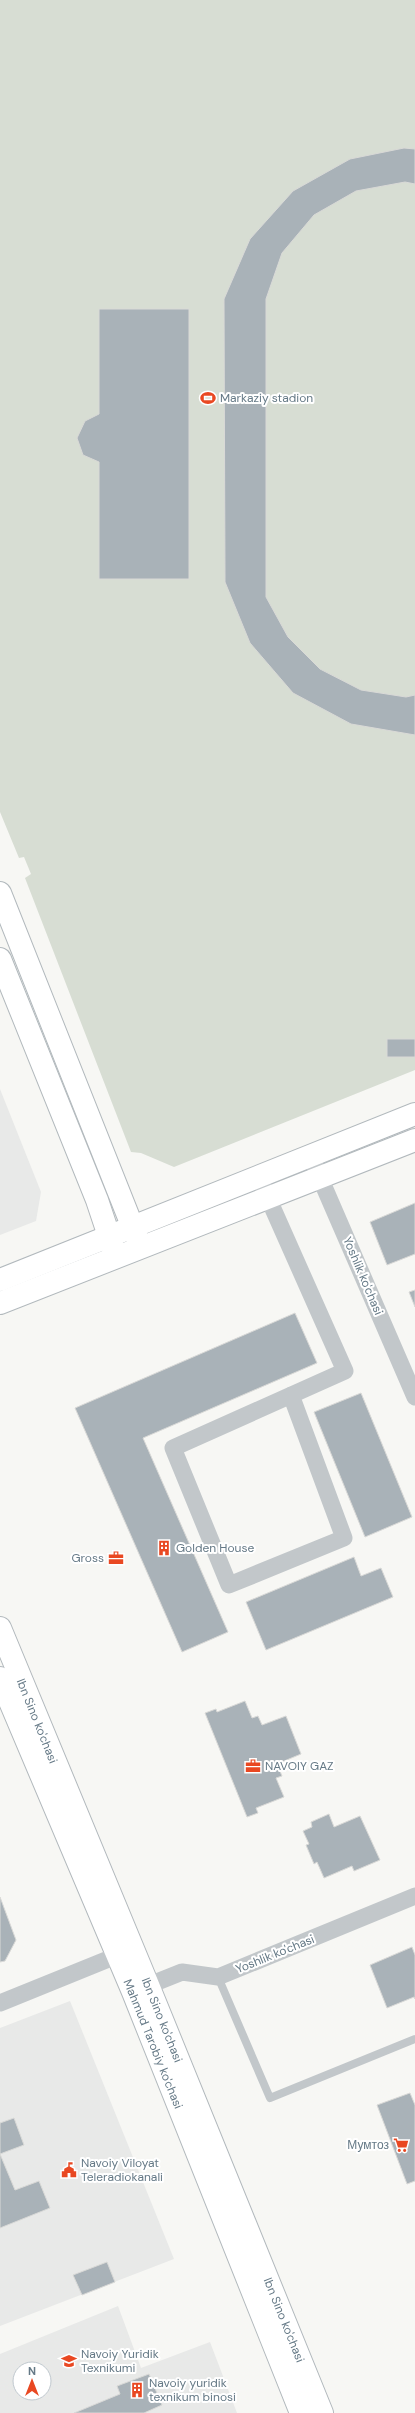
<svg xmlns="http://www.w3.org/2000/svg" width="415" height="2413" font-family="'DM Sans',sans-serif">
<rect width="100%" height="100%" fill="#f7f7f4"/>
<!-- built -->
<g fill="#e8e9e8" fill-rule="evenodd">
<polygon points="0,1089 41,1192 36,1221 0,1235"/>
<polygon points="70,2001 174,2259 0,2326 0,2028"/>
<path d="M118,2306l23,62 69,-26 27,71h-237v-59zM20,2369h24v24h-24z"/>
</g>
<!-- green -->
<polygon fill="#d7ddd3" points="0,0 415,0 415,1070 174,1167 141,1153 131,1152 25,878 31,874 24,857 19,858 0,812"/>
<!-- building -->
<g fill="#a9b2b8" stroke="#d9d9d7">
<polygon points="404,148 415,149 415,184 405,182 356,191 314,215 282,253 266,299 266,597 288,637 320,669 361,690 406,697 415,695 415,735 351,724 293,693 250,643 225,582 224,299 250,239 293,191 350,159"/>
<polygon points="99,309 189,309 189,579 99,579 99,462 83,455 77,438 85,421 99,414"/>
<rect x="387" y="1039" width="28" height="18"/>
<polygon points="415,1203 415,1254 387,1265 370,1222"/>
<polygon points="415,1290 415,1307 409,1292"/>
<polygon points="295,1313 317,1363 143,1438 228,1632 182,1652 75,1408"/>
<polygon points="361,1393 412,1517 365,1537 314,1412"/>
<polygon points="354,1557 361,1576 381,1568 393,1597 266,1650 246,1602"/>
<polygon points="245,1701 252,1718 258,1716 262,1725 286,1716 301,1754 277,1764 282,1776 276,1778 284,1797 256,1808 258,1813 247,1817 205,1713 216,1709 217,1712"/>
<polygon points="329,1814 334,1827 360,1816 380,1860 354,1871 352,1866 324,1878 317,1862 314,1864 306,1845 309,1844 303,1831 312,1827 311,1822"/>
<polygon points="0,1897 16,1940 5,1961 0,1962"/>
<polygon points="412,1947 415,1955 415,1999 414,1997 387,2008 370,1965"/>
<polygon points="410,2093 415,2105 415,2181 407,2184 377,2105"/>
<polygon points="14,2118 24,2145 0,2154 15,2190 39,2181 50,2208 0,2228 0,2123"/>
<polygon points="107,2262 115,2282 82,2295 73,2275"/>
<polygon points="149,2374 162,2405 144,2413 74,2413 120,2394 117,2386"/>
</g>
<g fill="none" stroke-linecap="round" stroke-linejoin="round">
<!-- secondary casing -->
<g stroke="#b2b9bd" stroke-width="24">
<g id="secondary">
<polyline points="0,893 137,1238"/>
<polyline points="0,959 97,1200 113,1248"/>
<polyline points="0,1280 415,1114"/>
<polyline points="0,1303 415,1140"/>
<polyline points="0,1628 148,1985 322,2413"/>
<polyline points="0,1678 133,1992 301,2413"/>
</g>
</g>
<!-- lane -->
<polyline stroke="#c2c7ca" stroke-width="8" points="218,1977 270,2098 415,2039"/>
<!-- street -->
<g stroke="#c2c7ca" stroke-width="17">
<polyline points="315,1166 415,1397"/>
<polyline points="258,1175 345,1371 173,1448 229,1585 344,1538 291,1395"/>
<polyline points="137,1990 182,1972 218,1977 415,1896"/>
<polyline points="0,2003 128,1951"/>
</g>
<!-- secondary -->
<use href="#secondary" stroke="#fff" stroke-width="22"/>
</g>
<!-- icons -->
<defs>
<g id="stadium-bare" transform="scale(1.2)"><path d="M0-5a6.5 5 0 1 0 0 10a6.5 5 0 1 0 0-10ZM-3.5-1.8h7v3.6h-7Z" fill="#e94822" stroke="#fff" stroke-width="2.5" paint-order="stroke"/></g>
<g id="building-bare" transform="scale(1.2)"><path d="M-4-6H4V6H1V3H-1V6H-4ZM-2.5-4.3h1.7v1.8h-1.7ZM.8-4.3h1.7v1.8H.8ZM-2.5-1h1.7V.8h-1.7ZM.8-1h1.7V.8H.8Z" fill="#e94822" stroke="#fff" stroke-width="2.5" paint-order="stroke"/></g>
<g id="office-bare" transform="scale(1.2)"><path d="M-6-3h4V-5.5h4V-3h4V5H-6ZM-1-4.5V-3h2v-1.5ZM-6 0V1H6V0Z" fill="#e94822" stroke="#fff" stroke-width="2.5" paint-order="stroke"/></g>
<g id="supermarket-bare" transform="scale(1.2)"><path d="M-6-5.5h2.5l.6 2H6L4.5 2H-2.5L-4.4-4H-6ZM-1.5 3.2a1.3 1.3 0 1 0 .1 0ZM3 3.2a1.3 1.3 0 1 0 .1 0Z" fill="#e94822" stroke="#fff" stroke-width="2.5" paint-order="stroke"/></g>
<g id="civic-bare" transform="scale(1.2)"><path d="M-.6-6.5H3V-4.5H.6V-3L4-1V1h2V6H-6V1h2V-1L-.6-3ZM-1.2 2.5V6h2.4V2.5Z" fill="#e94822" stroke="#fff" stroke-width="2.5" paint-order="stroke"/></g>
<g id="university-bare" transform="scale(1.2)"><path d="M0-5L7-2L0 1L-7-2ZM-4 1L0 2.5L4 1V4Q0 6-4 4Z" fill="#e94822" stroke="#fff" stroke-width="2.5" paint-order="stroke"/></g>
</defs>
<g fill-rule="evenodd">
<use href="#stadium-bare" x="208" y="398"/>
<use href="#building-bare" x="164" y="1548"/>
<use href="#office-bare" x="116" y="1558"/>
<use href="#office-bare" x="253" y="1766"/>
<use href="#supermarket-bare" x="401" y="2145"/>
<use href="#civic-bare" x="69" y="2170"/>
<use href="#university-bare" x="69" y="2361"/>
<use href="#building-bare" x="137" y="2390"/>
</g>
<g text-anchor="middle" dominant-baseline="central" stroke-width="4" stroke-linejoin="round" paint-order="stroke">
<!-- poi labels -->
<g font-size="12" fill="#657986" stroke="#fff" text-anchor="start">
<text x="220" y="398">Markaziy stadion</text>
<text x="176" y="1548">Golden House</text>
<text x="104" y="1558" text-anchor="end">Gross</text>
<text x="265" y="1766">NAVOIY GAZ</text>
<text x="389" y="2145" text-anchor="end">Мумтоз</text>
<text x="81" y="2163">Navoiy Viloyat<tspan x="81" dy="14">Teleradiokanali</tspan></text>
<text x="81" y="2354">Navoiy Yuridik<tspan x="81" dy="14">Texnikumi</tspan></text>
<text x="149" y="2383">Navoiy yuridik<tspan x="149" dy="14">texnikum binosi</tspan></text>
</g>
<!-- street labels -->
<g font-size="12" fill="#657986" stroke="#fff">
<text transform="translate(363 1276) rotate(67)">Yoshlik ko'chasi</text>
<text transform="translate(37 1721) rotate(68)">Ibn Sino ko'chasi</text>
<text transform="translate(275 1954) rotate(-22)">Yoshlik ko'chasi</text>
<text transform="translate(162 2020) rotate(68)">Ibn Sino ko'chasi</text>
<text transform="translate(153 2044) rotate(68)">Mahmud Tarobiy ko'chasi</text>
<text transform="translate(284 2320) rotate(68)">Ibn Sino ko'chasi</text>
</g>
</g>
<!-- north arrow -->
<g transform="translate(32 2381)"><circle r="19" fill="#ffffff" stroke="#c1c9cf"/>
<path d="M0-3L7 15L0 10L-7 15Z" fill="#e94822"/>
<text y="-6" font-size="11" font-weight="bold" text-anchor="middle" fill="#657986">N</text>
</g>
</svg>
